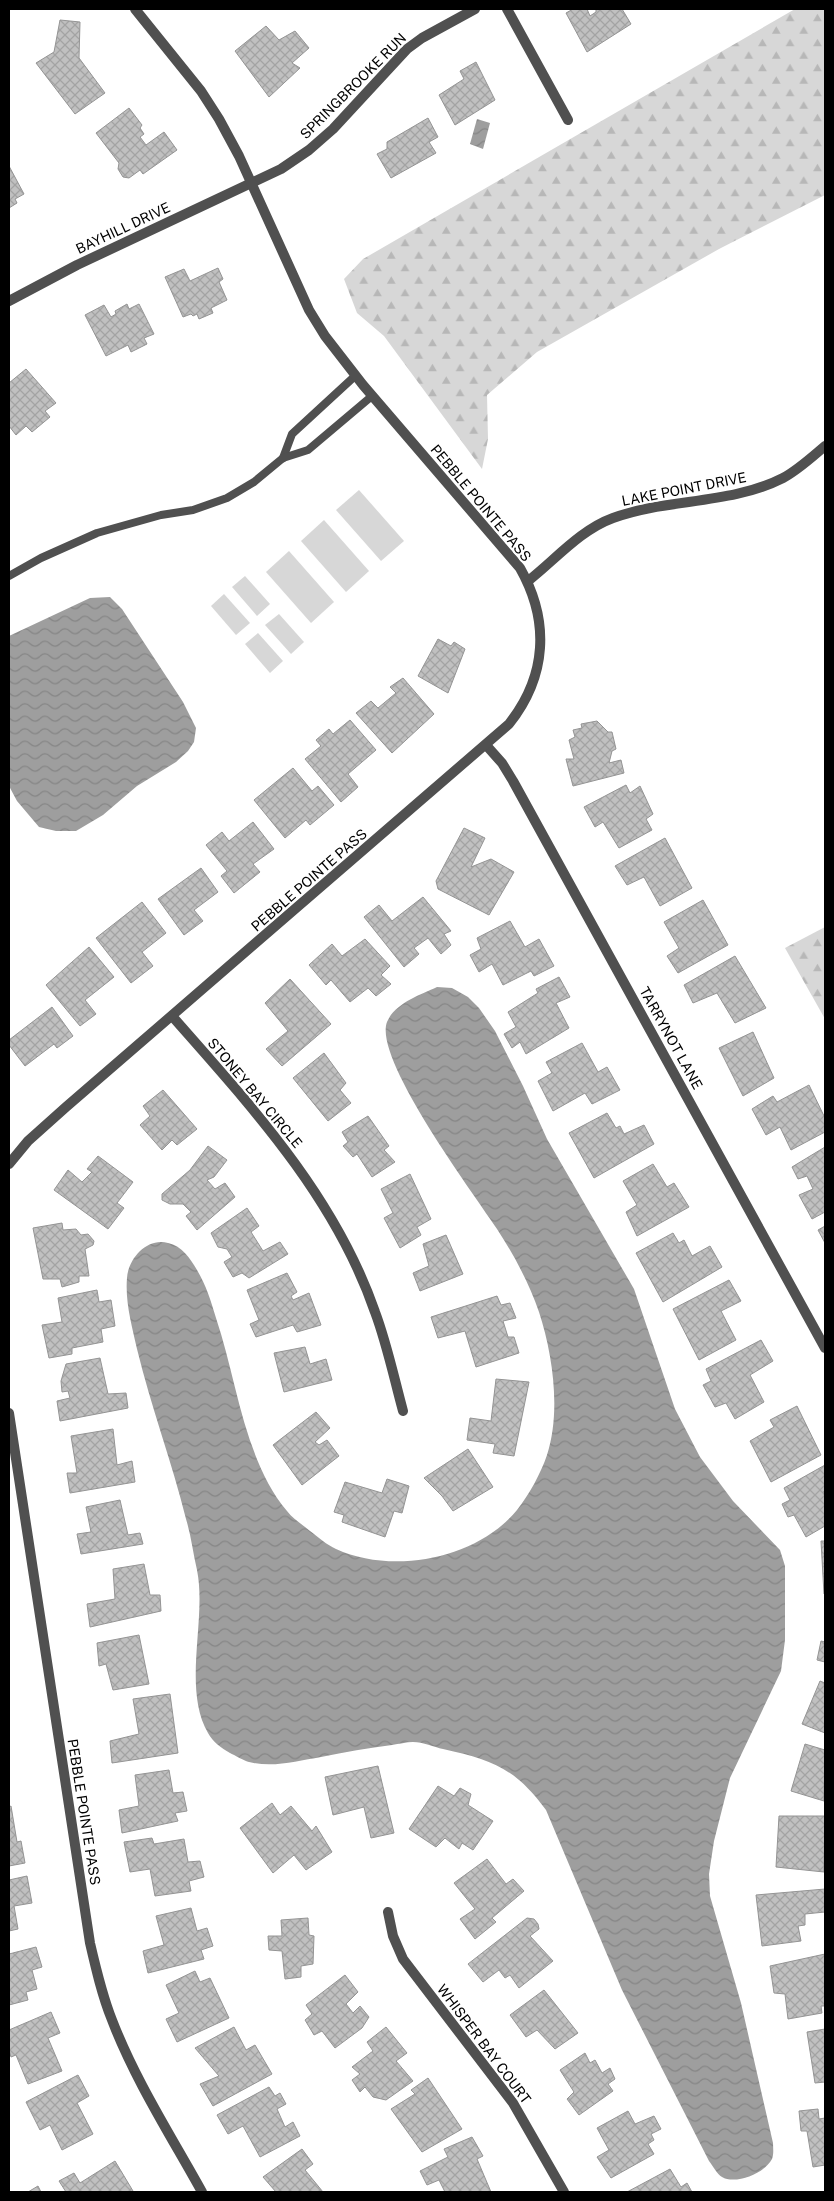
<svg xmlns="http://www.w3.org/2000/svg" width="834" height="2201" font-family="'Public Sans',sans-serif">
<defs>
<pattern id="forest-firs" width="22" height="20" patternUnits="userSpaceOnUse" patternTransform="scale(1.25)"><rect width="22" height="20" fill="#d7d7d7"/><path d="M5 1l3.5 6h-7zM16 11l3.5 6h-7z" fill="#b7b7b7"/></pattern>
<pattern id="water-waves" width="16" height="10" patternUnits="userSpaceOnUse" patternTransform="scale(1.25)"><rect width="16" height="10" fill="#9e9e9e"/><path d="M0 5q4-4 8 0t8 0" fill="none" stroke="#868686"/></pattern>
<pattern id="building-cross-hatch" width="8" height="8" patternUnits="userSpaceOnUse" patternTransform="scale(1.25)"><rect width="8" height="8" fill="#c0c0c0"/><path d="M0 0l8 8M0 8l8-8" fill="none" stroke="#a3a3a3"/></pattern>
</defs>
<rect width="100%" height="100%" fill="#fff"/>
<!-- forest -->
<g fill="url(#forest-firs)">
<polygon points="795,9 825,9 825,195 719,249 537,352 487,395 488,439 482,469 384,336 357,313 344,279 363,259 370,255"/>
<polygon points="825,927 825,1019 785,948"/>
</g>
<!-- pitch -->
<g fill="#d7d7d7">
<polygon points="359,490 404,541 381,561 336,510"/>
<polygon points="324,520 369,571 346,592 301,541"/>
<polygon points="289,551 334,602 311,623 266,572"/>
<polygon points="245,576 270,604 257,616 232,587"/>
<polygon points="224,594 250,623 236,635 211,606"/>
<polygon points="279,614 304,642 291,654 265,625"/>
<polygon points="258,633 283,661 270,673 245,644"/>
</g>
<!-- water -->
<g fill="url(#water-waves)">
<polygon points="477,119 490,123 483,149 470,144"/>
<polygon points="110,597 122,609 183,702 196,728 194,742 188,751 176,762 137,786 103,815 76,831 56,831 39,827 17,801 9,786 9,636 90,598"/>
<path d="M437,987l15,1 16,9 11,11 16,23 28,55 24,53 87,150 41,120 25,48 33,44 47,49 5,16v74l-4,31 -51,107 -16,63 -5,33 1,22 31,107 32,140c0,5 1,11 -1,16 -7,14 -36,26 -50,18 -5,-3 -9,-11 -13,-16l-87,-171 -76,-180c-30,-41 -53,-50 -103,-61 -9,-2 -20,-7 -30,-7 -7,0 -14,2 -21,3 -24,3 -47,7 -71,12 -24,4 -48,11 -72,5 -4,-1 -15,-7 -19,-9 -9,-5 -17,-11 -22,-20 -26,-45 -1,-114 -11,-163 -4,-17 -6,-35 -11,-51 -14,-57 -35,-112 -49,-170 -5,-23 -12,-47 -10,-71 1,-19 20,-41 41,-35 14,3 22,15 29,27 9,15 14,31 19,48 21,62 28,142 71,193 6,8 16,14 23,20 8,6 17,14 26,18 57,26 141,10 181,-39 12,-15 24,-37 30,-55 14,-43 6,-100 -8,-143 -10,-29 -25,-57 -42,-83 -23,-35 -124,-170 -110,-207 8,-19 33,-27 50,-35z"/>
</g>
<!-- building -->
<g fill="url(#building-cross-hatch)" stroke="#949494">
<polygon points="573,9 587,9 590,16 596,12 596,9 622,9 631,24 587,52 566,13"/>
<polygon points="60,20 80,22 79,58 105,93 75,114 36,63 54,52"/>
<polygon points="266,26 279,40 295,31 309,48 292,63 300,68 269,97 235,51"/>
<polygon points="476,62 495,100 455,125 439,95 464,79 460,71"/>
<polygon points="129,108 142,125 140,128 144,134 140,137 146,145 164,132 177,150 143,174 140,170 129,178 123,177 118,169 119,163 96,133"/>
<polygon points="428,118 438,137 429,142 436,153 391,178 377,154 387,149 387,142"/>
<polygon points="9,166 24,194 15,199 17,203 9,208"/>
<polygon points="218,268 223,279 219,282 227,300 211,308 213,313 199,319 197,314 193,316 191,314 183,317 165,277 184,269 190,281"/>
<polygon points="127,304 129,309 139,304 154,334 144,338 147,344 131,352 128,345 106,356 85,315 104,305 111,317 116,314 115,311"/>
<polygon points="26,369 56,403 45,411 50,417 32,432 26,426 16,435 9,426 9,383"/>
<polygon points="438,639 451,646 454,642 465,649 448,693 418,676"/>
<polygon points="403,678 434,714 392,753 356,713 371,701 378,708 396,693 390,687"/>
<polygon points="350,720 376,750 348,774 358,787 341,802 305,759 321,746 316,740 329,729 333,734"/>
<polygon points="597,721 608,732 612,732 616,749 612,751 609,763 621,760 624,773 573,786 566,759 574,759 569,740 575,737 573,730 582,728 581,724"/>
<polygon points="293,768 312,791 318,786 334,805 310,825 306,820 285,838 254,800"/>
<polygon points="626,785 630,793 640,786 653,814 646,819 652,830 619,848 603,822 595,827 584,807"/>
<polygon points="253,822 274,849 253,864 260,872 234,893 221,876 227,871 206,845 222,832 229,841"/>
<polygon points="464,828 485,838 471,867 491,859 514,872 489,915 438,889 436,881"/>
<polygon points="665,838 692,888 660,906 644,877 627,885 615,866"/>
<polygon points="201,868 218,892 194,910 203,921 184,935 158,899"/>
<polygon points="423,897 451,931 444,934 451,945 441,954 428,938 414,948 419,954 404,967 364,917 379,905 392,921"/>
<polygon points="703,900 728,945 678,973 667,956 679,948 664,922"/>
<polygon points="142,902 166,933 142,952 153,966 131,983 96,938"/>
<polygon points="510,921 525,947 539,939 554,966 534,976 531,971 503,985 492,964 479,972 470,955 481,949 477,938"/>
<polygon points="365,939 390,966 381,975 391,984 376,996 368,988 350,1002 331,980 326,985 309,965 332,944 342,956"/>
<polygon points="89,947 114,977 85,1000 96,1014 80,1026 46,985"/>
<polygon points="735,956 766,1008 735,1023 717,993 693,1003 684,985"/>
<polygon points="559,977 570,997 556,1003 569,1028 526,1054 520,1042 512,1048 504,1034 516,1027 508,1012 538,993 536,989"/>
<polygon points="290,979 331,1024 282,1066 266,1049 288,1031 265,1003"/>
<polygon points="52,1007 73,1036 57,1048 54,1044 25,1066 9,1045 9,1040"/>
<polygon points="753,1032 774,1078 743,1096 719,1048"/>
<polygon points="582,1043 598,1072 607,1067 620,1090 592,1104 585,1093 553,1111 538,1081 552,1073 546,1062"/>
<polygon points="324,1053 346,1083 340,1090 351,1103 328,1121 293,1078"/>
<polygon points="809,1085 825,1118 825,1132 791,1150 780,1127 766,1135 752,1109 773,1096 777,1102"/>
<polygon points="163,1090 197,1129 177,1145 172,1140 162,1150 140,1125 150,1116 143,1106"/>
<polygon points="607,1113 616,1128 620,1126 624,1134 644,1125 654,1144 594,1178 569,1133"/>
<polygon points="368,1116 389,1146 384,1150 395,1162 372,1177 357,1154 353,1157 343,1146 348,1142 342,1132"/>
<polygon points="208,1146 227,1160 214,1177 207,1180 215,1189 225,1183 235,1197 197,1230 186,1216 191,1212 183,1204 170,1204 162,1200 162,1194 190,1170"/>
<polygon points="825,1147 825,1212 812,1219 799,1195 813,1189 807,1176 798,1179 792,1167"/>
<polygon points="98,1156 133,1182 117,1203 124,1208 108,1229 54,1190 68,1170 82,1182 92,1172 87,1169"/>
<polygon points="653,1164 667,1187 674,1183 689,1207 637,1236 626,1212 637,1205 623,1181"/>
<polygon points="410,1174 431,1219 417,1227 421,1235 400,1248 384,1218 393,1213 381,1189"/>
<polygon points="247,1208 259,1226 251,1232 263,1251 280,1242 288,1254 249,1278 242,1273 233,1277 224,1262 232,1257 227,1249 218,1247 211,1233"/>
<polygon points="62,1223 63,1230 76,1229 81,1235 88,1234 94,1241 93,1245 85,1249 89,1276 79,1276 79,1282 62,1287 60,1279 43,1279 33,1228"/>
<polygon points="825,1226 825,1243 818,1230"/>
<polygon points="673,1233 679,1243 684,1240 692,1256 710,1246 722,1267 663,1302 636,1253"/>
<polygon points="446,1235 463,1274 420,1291 413,1273 429,1266 423,1244"/>
<polygon points="287,1273 297,1292 291,1296 293,1300 309,1293 321,1325 297,1332 293,1325 256,1337 250,1324 259,1320 247,1290"/>
<polygon points="729,1280 741,1301 721,1311 736,1340 699,1360 673,1309"/>
<polygon points="97,1290 99,1302 111,1300 115,1326 101,1329 103,1342 72,1348 72,1354 49,1358 42,1325 62,1322 58,1298"/>
<polygon points="497,1296 501,1305 510,1303 516,1318 503,1321 508,1337 514,1337 519,1353 476,1367 465,1331 438,1338 431,1317"/>
<polygon points="761,1340 773,1361 750,1375 764,1402 735,1419 726,1403 715,1407 703,1385 711,1381 706,1369"/>
<polygon points="305,1347 310,1364 326,1359 332,1380 284,1392 274,1353"/>
<polygon points="100,1358 108,1394 126,1393 128,1408 60,1421 57,1401 70,1398 68,1391 62,1392 61,1381 66,1364"/>
<polygon points="496,1379 529,1382 514,1456 493,1453 495,1444 467,1440 470,1418 491,1421"/>
<polygon points="797,1406 821,1455 771,1482 750,1441 774,1427 770,1420"/>
<polygon points="316,1412 330,1428 315,1442 319,1445 327,1440 339,1456 302,1485 273,1445"/>
<polygon points="113,1429 117,1465 132,1461 135,1482 70,1493 67,1473 77,1473 71,1436"/>
<polygon points="468,1449 493,1487 453,1511 442,1496 424,1478"/>
<polygon points="825,1465 825,1491 823,1492 825,1496 825,1526 806,1537 794,1515 788,1517 782,1504 790,1500 784,1488"/>
<polygon points="387,1479 409,1486 402,1513 394,1511 385,1537 342,1522 344,1515 334,1512 345,1482 382,1493"/>
<polygon points="120,1500 128,1535 140,1533 143,1544 81,1554 77,1534 91,1532 86,1507"/>
<polygon points="821,1541 825,1541 825,1594 824,1594"/>
<polygon points="144,1564 150,1595 160,1595 161,1611 90,1627 87,1604 115,1599 113,1569"/>
<polygon points="139,1635 149,1684 113,1690 106,1664 99,1666 97,1643"/>
<polygon points="821,1641 825,1642 825,1662 817,1660"/>
<polygon points="820,1681 825,1683 825,1733 802,1724"/>
<polygon points="170,1694 178,1753 112,1763 110,1741 139,1734 133,1699"/>
<polygon points="805,1744 825,1750 824,1801 791,1791"/>
<polygon points="378,1766 394,1833 371,1838 364,1807 333,1815 325,1777"/>
<polygon points="169,1770 173,1793 183,1792 187,1811 175,1813 178,1821 122,1833 119,1810 139,1806 135,1775"/>
<polygon points="438,1786 454,1796 460,1788 471,1794 468,1805 493,1821 473,1850 462,1843 459,1849 445,1838 436,1847 409,1829"/>
<polygon points="272,1803 280,1815 291,1806 312,1831 316,1826 332,1852 306,1870 294,1855 273,1873 240,1828"/>
<polygon points="11,1806 17,1842 21,1841 25,1863 9,1866 9,1807"/>
<polygon points="779,1816 825,1816 824,1872 776,1867"/>
<polygon points="152,1838 154,1844 184,1839 188,1862 200,1861 204,1877 189,1881 191,1891 155,1896 150,1869 130,1872 124,1842"/>
<polygon points="487,1859 506,1884 513,1879 524,1891 492,1918 496,1922 475,1939 460,1919 475,1909 454,1883"/>
<polygon points="27,1876 32,1903 14,1906 18,1929 9,1931 9,1880"/>
<polygon points="825,1889 825,1912 805,1914 805,1925 798,1926 801,1941 762,1946 756,1895"/>
<polygon points="191,1908 197,1931 207,1928 213,1946 201,1950 204,1959 148,1973 143,1951 164,1945 156,1916"/>
<polygon points="308,1918 309,1935 314,1936 313,1964 301,1966 301,1977 285,1979 282,1951 269,1950 268,1936 282,1936 281,1920"/>
<polygon points="527,1918 534,1919 538,1924 539,1929 530,1936 553,1961 519,1988 510,1975 505,1978 499,1970 483,1982 468,1964"/>
<polygon points="36,1947 42,1967 32,1970 37,1989 26,1992 28,2000 9,2005 9,1954"/>
<polygon points="825,1954 825,2006 821,2006 822,2013 788,2019 785,1994 774,1993 770,1966"/>
<polygon points="195,1971 200,1982 210,1978 229,2018 177,2042 166,2019 179,2013 166,1985"/>
<polygon points="345,1975 358,1992 346,2004 353,2013 360,2006 369,2017 362,2028 335,2048 322,2031 314,2035 305,2020 312,2014 306,2005"/>
<polygon points="544,1990 578,2033 555,2049 537,2030 526,2037 510,2015"/>
<polygon points="51,2012 60,2033 48,2038 62,2071 28,2084 16,2055 11,2057 9,2050 9,2030"/>
<polygon points="234,2027 246,2050 255,2045 272,2074 213,2106 200,2084 219,2076 195,2048"/>
<polygon points="386,2027 407,2053 396,2061 413,2081 386,2100 373,2097 365,2087 360,2092 352,2080 360,2074 352,2067 373,2051 367,2042"/>
<polygon points="825,2029 825,2082 815,2083 807,2032"/>
<polygon points="585,2053 590,2063 595,2060 602,2073 610,2068 615,2079 608,2084 613,2091 579,2115 567,2099 574,2092 560,2070"/>
<polygon points="78,2075 89,2096 77,2103 93,2134 62,2150 50,2125 40,2130 26,2102"/>
<polygon points="428,2078 462,2129 422,2152 391,2109 415,2094 411,2090"/>
<polygon points="269,2087 275,2096 280,2093 286,2104 277,2109 285,2127 293,2122 300,2136 260,2157 243,2126 228,2134 217,2115"/>
<polygon points="818,2109 819,2119 825,2118 825,2165 813,2167 807,2131 801,2131 799,2111"/>
<polygon points="628,2111 635,2124 654,2116 661,2129 651,2134 654,2140 648,2144 654,2154 611,2178 597,2157 609,2150 597,2128"/>
<polygon points="472,2137 483,2156 477,2159 491,2192 445,2192 439,2180 427,2185 420,2171 448,2157 444,2149"/>
<polygon points="302,2149 313,2164 305,2170 323,2192 276,2192 263,2177"/>
<polygon points="115,2161 133,2191 131,2192 66,2192 59,2181 74,2173 80,2183"/>
<polygon points="670,2169 681,2187 687,2183 692,2192 627,2192"/>
<polygon points="38,2186 41,2192 28,2192"/>
</g>
<g fill="none" stroke-linecap="round" stroke-linejoin="round">
<!-- service -->
<g stroke="#505050" stroke-width="8">
<polyline points="283,458 292,434 355,376"/>
<polyline points="9,576 41,558 97,533 161,515 193,510 227,498 254,482 283,458 308,450 372,396"/>
</g>
<!-- minor -->
<g stroke="#505050" stroke-width="10">
<polyline points="507,9 568,120"/>
<polyline points="9,301 77,265 281,169 309,150 333,129 407,49 422,38 475,9"/>
<path d="M528,581c27,-21 52,-51 85,-63 55,-20 117,-13 170,-40 15,-8 29,-21 42,-32"/>
<polyline points="486,745 502,763 513,781 825,1348"/>
<path d="M172,1016c79,90 163,180 203,296 12,32 19,66 28,99"/>
<path d="M9,1164l19,-23 38,-34 443,-383c38,-48 41,-103 11,-156l-157,-183 -38,-49 -16,-26 -70,-154 -20,-37 -18,-28 -66,-82"/>
<path d="M9,1413l81,530c6,26 12,52 22,77 23,60 59,116 90,172"/>
<polyline points="388,1912 393,1936 403,1959 513,2103 564,2192"/>
</g>
</g>
<g text-anchor="middle" dominant-baseline="central" stroke-width="4" stroke-linejoin="round" paint-order="stroke">
<!-- street labels -->
<g font-size="14" fill="#000" stroke="#fff">
<text transform="translate(353 86) rotate(-45)">SPRINGBROOKE RUN</text>
<text transform="translate(123 228) rotate(-25)">BAYHILL DRIVE</text>
<text transform="translate(684 489) rotate(-11)">LAKE POINT DRIVE</text>
<text transform="translate(481 503) rotate(50)">PEBBLE POINTE PASS</text>
<text transform="translate(309 880) rotate(-41)">PEBBLE POINTE PASS</text>
<text transform="translate(671 1038) rotate(61)">TARRYNOT LANE</text>
<text transform="translate(255 1093) rotate(50)">STONEY BAY CIRCLE</text>
<text transform="translate(84 1812) rotate(81)">PEBBLE POINTE PASS</text>
<text transform="translate(484 2044) rotate(53)">WHISPER BAY COURT</text>
</g>
</g>
<!-- border -->
<rect width="834" height="2201" fill="none" stroke="#000000" stroke-width="20"/>
</svg>
